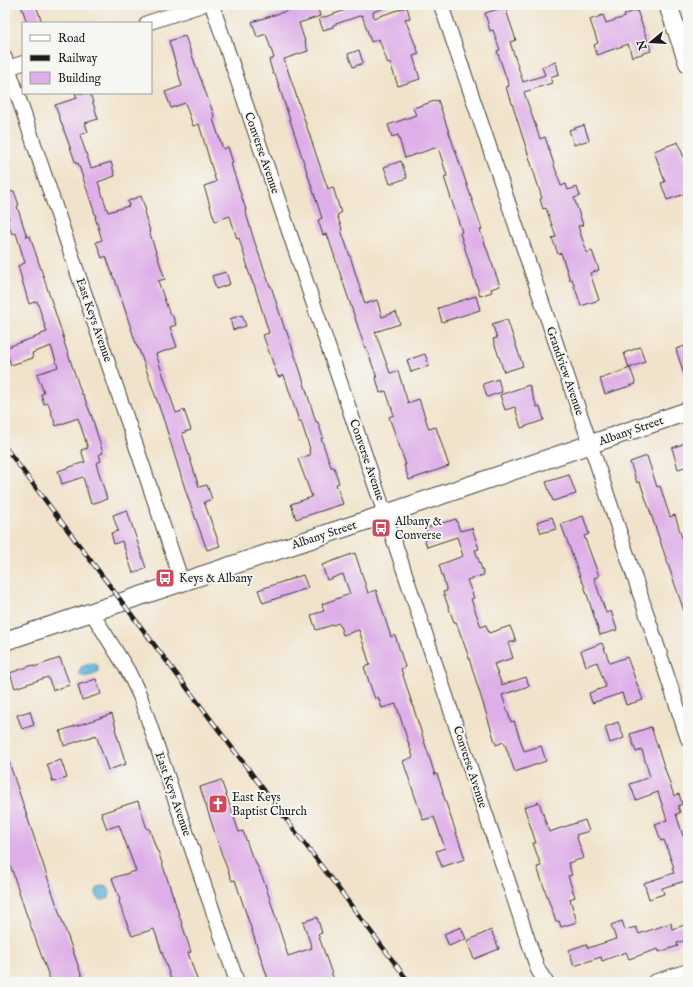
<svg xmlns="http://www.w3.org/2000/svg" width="693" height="987" font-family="'IM FELL English',serif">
<rect width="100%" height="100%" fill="#f6f6f2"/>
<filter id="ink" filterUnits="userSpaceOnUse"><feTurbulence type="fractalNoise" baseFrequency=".025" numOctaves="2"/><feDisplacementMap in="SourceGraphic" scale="8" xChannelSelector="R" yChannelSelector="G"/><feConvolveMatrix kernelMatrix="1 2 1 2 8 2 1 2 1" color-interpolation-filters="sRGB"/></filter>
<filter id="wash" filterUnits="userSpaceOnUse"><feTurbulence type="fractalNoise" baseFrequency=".012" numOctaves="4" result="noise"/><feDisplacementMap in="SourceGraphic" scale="16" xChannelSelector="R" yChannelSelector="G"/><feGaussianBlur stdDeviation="0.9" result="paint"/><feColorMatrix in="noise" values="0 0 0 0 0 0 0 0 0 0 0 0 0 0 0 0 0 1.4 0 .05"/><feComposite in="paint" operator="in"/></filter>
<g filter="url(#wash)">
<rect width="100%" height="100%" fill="#f1e3cb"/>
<!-- water -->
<g fill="#60b4dc" stroke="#3e687c">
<path d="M92,663l4,1 2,3v5c-5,3 -12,7 -18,3l-1,-3 2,-5z"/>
<circle cx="103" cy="893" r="7"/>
</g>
<g id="blocks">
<!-- building -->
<g fill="#deaee8">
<polygon points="21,5 36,5 42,23 27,23"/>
<polygon points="305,5 317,5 320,16 299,23 308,51 284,59 321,169 328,189 333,187 341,213 337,215 342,229 341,230 351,259 365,304 377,300 382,317 396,312 400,324 375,332 390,373 398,371 408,403 419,399 429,429 436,427 449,466 409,480 404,465 406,465 389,417 394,415 386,391 380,393 376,378 377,378 366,347 365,348 327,234 323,235 318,220 322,218 275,74 273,74 269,60 274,58 266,34 257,37 252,22"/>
<polygon points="354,5 387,5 387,7 373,12 374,18 407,7 410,18 405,19 419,54 413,56 420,79 398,86 390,63 388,64 379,39 371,42 362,15 333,25 333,27 323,30 319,19 343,11 342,9"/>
<polygon points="505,7 516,40 510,42 523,82 545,75 542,67 556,62 559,74 550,77 552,83 524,92 540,139 545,137 561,186 566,184 568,190 577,187 580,196 574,198 583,225 578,226 587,253 592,251 599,270 590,273 599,300 581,306 572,279 570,280 561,253 558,254 552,238 556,237 546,208 543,209 540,199 542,198 510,97 509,97 506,87 509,86 497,51 500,50 493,30 490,31 485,13"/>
<polygon points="637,10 651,51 632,57 628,44 597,55 594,45 598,43 590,20 603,15 606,23 625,17 624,15"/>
<polygon points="185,36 215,118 213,119 223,149 228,147 233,163 231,164 246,210 245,210 254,240 270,286 271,286 285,330 286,330 300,370 316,422 318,422 323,438 321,438 331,467 334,467 339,483 336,484 343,504 296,519 291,504 312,497 298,459 310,455 309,449 310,449 301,421 299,421 284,375 278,377 263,335 269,333 254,284 253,284 247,267 248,267 239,238 237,239 230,216 215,221 211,209 204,186 216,182 199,124 193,126 185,103 171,108 165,92 182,86 169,41"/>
<polygon points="359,50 363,63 353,67 348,54"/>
<polygon points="75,93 90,93 98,119 85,123 88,132 80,135 91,168 111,162 115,176 98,182 108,212 129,206 128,201 141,196 146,211 144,212 150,231 149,231 165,279 158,281 170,315 172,314 176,325 170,327 177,347 156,354 176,413 184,410 191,430 182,433 199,487 207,485 212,499 204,502 220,546 207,550 186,492 164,421 146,369 138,347 137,347 115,279 114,279 106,256 102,258 96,242 102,240 95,217 96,217 78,163 76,164 55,105 77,98"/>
<polygon points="438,100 482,229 480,230 500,286 491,289 492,292 480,296 460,233 462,232 444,177 447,176 438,147 405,158 398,135 392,137 388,125 416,115 413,108"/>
<polygon points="584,125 589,140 574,145 569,130"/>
<polygon points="678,142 688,169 688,193 667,200 661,183 665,182 654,151"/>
<polygon points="401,161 407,178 390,184 384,167"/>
<polygon points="14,191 19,205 17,206 27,237 30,236 65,342 64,342 82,395 83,394 92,417 103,453 99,454 101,461 96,463 107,499 91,504 83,477 62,484 58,471 85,462 81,450 88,448 78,418 56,426 48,403 44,404 41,394 44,393 37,374 58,367 51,346 32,353 33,358 11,365 5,348 41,335 41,334 47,332 37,301 29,304 18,266 25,263 16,233 12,234 7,220 9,219 5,208 5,194"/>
<polygon points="226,272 230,284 216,289 212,276"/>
<polygon points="476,296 480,310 442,322 438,308"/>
<polygon points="242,315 246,326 233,330 230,319"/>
<polygon points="507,319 523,366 504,372 493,339 497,338 492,324"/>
<polygon points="688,345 688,380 686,381 676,349"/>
<polygon points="640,347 645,362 629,368 624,353"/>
<polygon points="425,354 429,366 411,372 407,360"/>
<polygon points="630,368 636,384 605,394 600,379"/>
<polygon points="498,379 502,392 487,397 483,384"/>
<polygon points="529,385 537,407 540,407 544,420 521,428 515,407 505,410 500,395"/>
<polygon points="688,442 688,466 678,469 672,448"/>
<polygon points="647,456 657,487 660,486 670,517 675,515 682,538 688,536 688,617 686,617 640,482 637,483 630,462"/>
<polygon points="569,475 576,494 553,501 546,482"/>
<polygon points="127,510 146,568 133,573 122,541 114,544 111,533 118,531 113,515"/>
<polygon points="583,516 589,534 584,536 599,576 594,578 606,613 611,611 617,630 600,635 583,582 582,582 561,524"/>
<polygon points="552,517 556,529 541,533 537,522"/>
<polygon points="456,519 460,531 472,528 479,549 475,550 484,575 467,580 474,598 471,599 481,627 486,625 489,633 510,626 516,641 508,643 513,658 494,664 502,685 526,677 529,686 502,695 511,722 514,721 524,751 541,746 546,761 515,772 504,742 496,745 467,652 456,622 454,622 443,592 447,591 439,565 463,556 457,537 427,547 423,535 428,534 426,528"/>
<polygon points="355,553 368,593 376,590 391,637 395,635 405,667 401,669 435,775 437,774 443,791 442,791 465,859 442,867 436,851 445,848 434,817 423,820 403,761 413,757 396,704 382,708 378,697 375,699 364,667 370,665 359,630 343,635 339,623 316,630 311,615 324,611 322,604 350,594 343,574 327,580 322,565"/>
<polygon points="303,575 308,588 263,603 258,590"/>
<polygon points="602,643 610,663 627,657 643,700 626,705 622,693 592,703 589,693 606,687 597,662 586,666 581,651"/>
<polygon points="60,658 70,685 53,690 48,677 15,688 10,673 33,665 34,667"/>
<polygon points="96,679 101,694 82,700 78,685"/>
<polygon points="30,711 34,725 22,729 17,715"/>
<polygon points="112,714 116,728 115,729 126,764 108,770 96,735 64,746 60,731"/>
<polygon points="618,722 624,738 610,743 605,727"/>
<polygon points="651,727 674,796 679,794 682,804 678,806 680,813 676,814 683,836 688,834 688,880 662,888 664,894 649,899 644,883 674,873 672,868 674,868 664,840 661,841 655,824 667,820 658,792 636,800 630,784 650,777 642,750 636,752 630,734"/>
<polygon points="5,756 7,756 59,912 84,982 51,982 26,913 5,849"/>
<polygon points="61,760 67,778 53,782 47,764"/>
<polygon points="221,780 239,832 243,831 252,857 253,856 265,884 288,956 312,948 303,922 317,917 322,933 318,934 334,980 326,982 269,982 235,880 232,881 222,855 200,787"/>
<polygon points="138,801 147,829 149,828 157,851 158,851 173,896 191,952 188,953 198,982 172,982 154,929 132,936 123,914 119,901 120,900 112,878 136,871 119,825 107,829 101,813"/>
<polygon points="539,802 549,832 585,820 589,831 576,835 584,858 568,863 572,875 568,876 575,897 570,899 577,922 561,927 559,921 556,922 537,867 541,866 533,843 536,843 524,807"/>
<polygon points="622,921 625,930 636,927 639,934 671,923 672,929 688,924 688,939 677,943 678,946 659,952 658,949 629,959 626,952 602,961 601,957 574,966 569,950 586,944 588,948 616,939 611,925"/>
<polygon points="461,927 466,939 449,946 444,934"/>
<polygon points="491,930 499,949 474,959 467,941"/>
</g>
</g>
</g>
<g filter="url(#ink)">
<use href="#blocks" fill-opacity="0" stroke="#3c3a36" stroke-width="1"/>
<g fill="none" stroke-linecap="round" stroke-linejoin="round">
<!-- minor casing -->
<g stroke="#3c3a36" stroke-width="16">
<g id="minor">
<polyline points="212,5 385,514 538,970 546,982"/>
<polyline points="441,5 596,461 688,739"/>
<polyline points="147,23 202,5"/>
<polyline points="5,58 182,582"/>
<polyline points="5,69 23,63"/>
<polyline points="92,613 128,671 140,696 237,982"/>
<polyline points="654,982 688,971"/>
</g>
</g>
<!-- tertiary casing -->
<g stroke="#3c3a36" stroke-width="20">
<g id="tertiary">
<polyline points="668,5 688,63"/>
<polyline points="5,641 371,519 688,411"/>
</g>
</g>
<!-- minor -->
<use href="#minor" stroke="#fff" stroke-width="14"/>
<!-- tertiary -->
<use href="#tertiary" stroke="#fff" stroke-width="18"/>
<!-- rail casing -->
<g stroke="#1c1c1c" stroke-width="4.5">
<polyline id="rail" points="5,447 409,982"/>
</g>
<!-- rail -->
<use href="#rail" stroke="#f6f6f2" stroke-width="3" stroke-dasharray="9" stroke-linecap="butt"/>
</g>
</g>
<!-- icons -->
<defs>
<g id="bus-square" transform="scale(1)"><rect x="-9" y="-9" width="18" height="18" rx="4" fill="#d1495b" stroke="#f6f6f2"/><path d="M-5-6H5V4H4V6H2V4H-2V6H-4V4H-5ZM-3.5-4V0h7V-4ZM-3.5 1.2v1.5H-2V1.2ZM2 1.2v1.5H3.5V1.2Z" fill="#fff"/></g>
<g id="church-square" transform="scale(1)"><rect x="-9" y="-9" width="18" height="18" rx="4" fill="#d1495b" stroke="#f6f6f2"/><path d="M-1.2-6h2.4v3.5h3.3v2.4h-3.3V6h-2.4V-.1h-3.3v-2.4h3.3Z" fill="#fff"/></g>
</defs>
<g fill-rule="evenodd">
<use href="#bus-square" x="381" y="528"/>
<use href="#bus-square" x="165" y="578"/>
<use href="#church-square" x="218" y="804"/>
</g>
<g text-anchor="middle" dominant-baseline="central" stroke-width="4" stroke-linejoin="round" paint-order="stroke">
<!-- street labels -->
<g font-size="12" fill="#1c1c1c" stroke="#f6f6f2">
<text transform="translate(262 153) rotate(71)">Converse Avenue</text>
<text transform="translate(94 320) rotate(71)">East Keys Avenue</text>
<text transform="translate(565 371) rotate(71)">Grandview Avenue</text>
<text transform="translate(631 431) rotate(-19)">Albany Street</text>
<text transform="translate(367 460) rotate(71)">Converse Avenue</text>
<text transform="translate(324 535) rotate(-18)">Albany Street</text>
<text transform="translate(470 767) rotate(72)">Converse Avenue</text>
<text transform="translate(173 794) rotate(71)">East Keys Avenue</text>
</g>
<!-- poi labels -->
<g font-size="12" fill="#1c1c1c" stroke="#f6f6f2" text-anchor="start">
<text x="395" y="521">Albany &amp;<tspan x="395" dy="14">Converse</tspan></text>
<text x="179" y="578">Keys &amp; Albany</text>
<text x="232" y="797">East Keys<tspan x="232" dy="14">Baptist Church</tspan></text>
</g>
</g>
<!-- margin -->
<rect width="693" height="987" fill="none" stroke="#f6f6f2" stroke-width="20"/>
<!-- legend -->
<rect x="22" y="22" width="130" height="72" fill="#f6f6f2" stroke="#9f9f9c"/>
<rect x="30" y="35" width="20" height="6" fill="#ffffff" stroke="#9f9f9c"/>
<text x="58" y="42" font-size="12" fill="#1c1c1c">Road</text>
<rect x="30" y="55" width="20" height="6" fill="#1c1c1c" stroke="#9f9f9c"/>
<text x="58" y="62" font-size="12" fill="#1c1c1c">Railway</text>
<rect x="30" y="72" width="20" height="12" fill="#deaee8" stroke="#9f9f9c"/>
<text x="58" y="82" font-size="12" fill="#1c1c1c">Building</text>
<!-- north arrow -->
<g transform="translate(651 42) rotate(252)" stroke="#f6f6f2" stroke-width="3" paint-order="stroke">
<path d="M0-3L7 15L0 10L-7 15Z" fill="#1c1c1c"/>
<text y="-6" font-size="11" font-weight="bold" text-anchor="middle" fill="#1c1c1c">N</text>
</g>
</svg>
